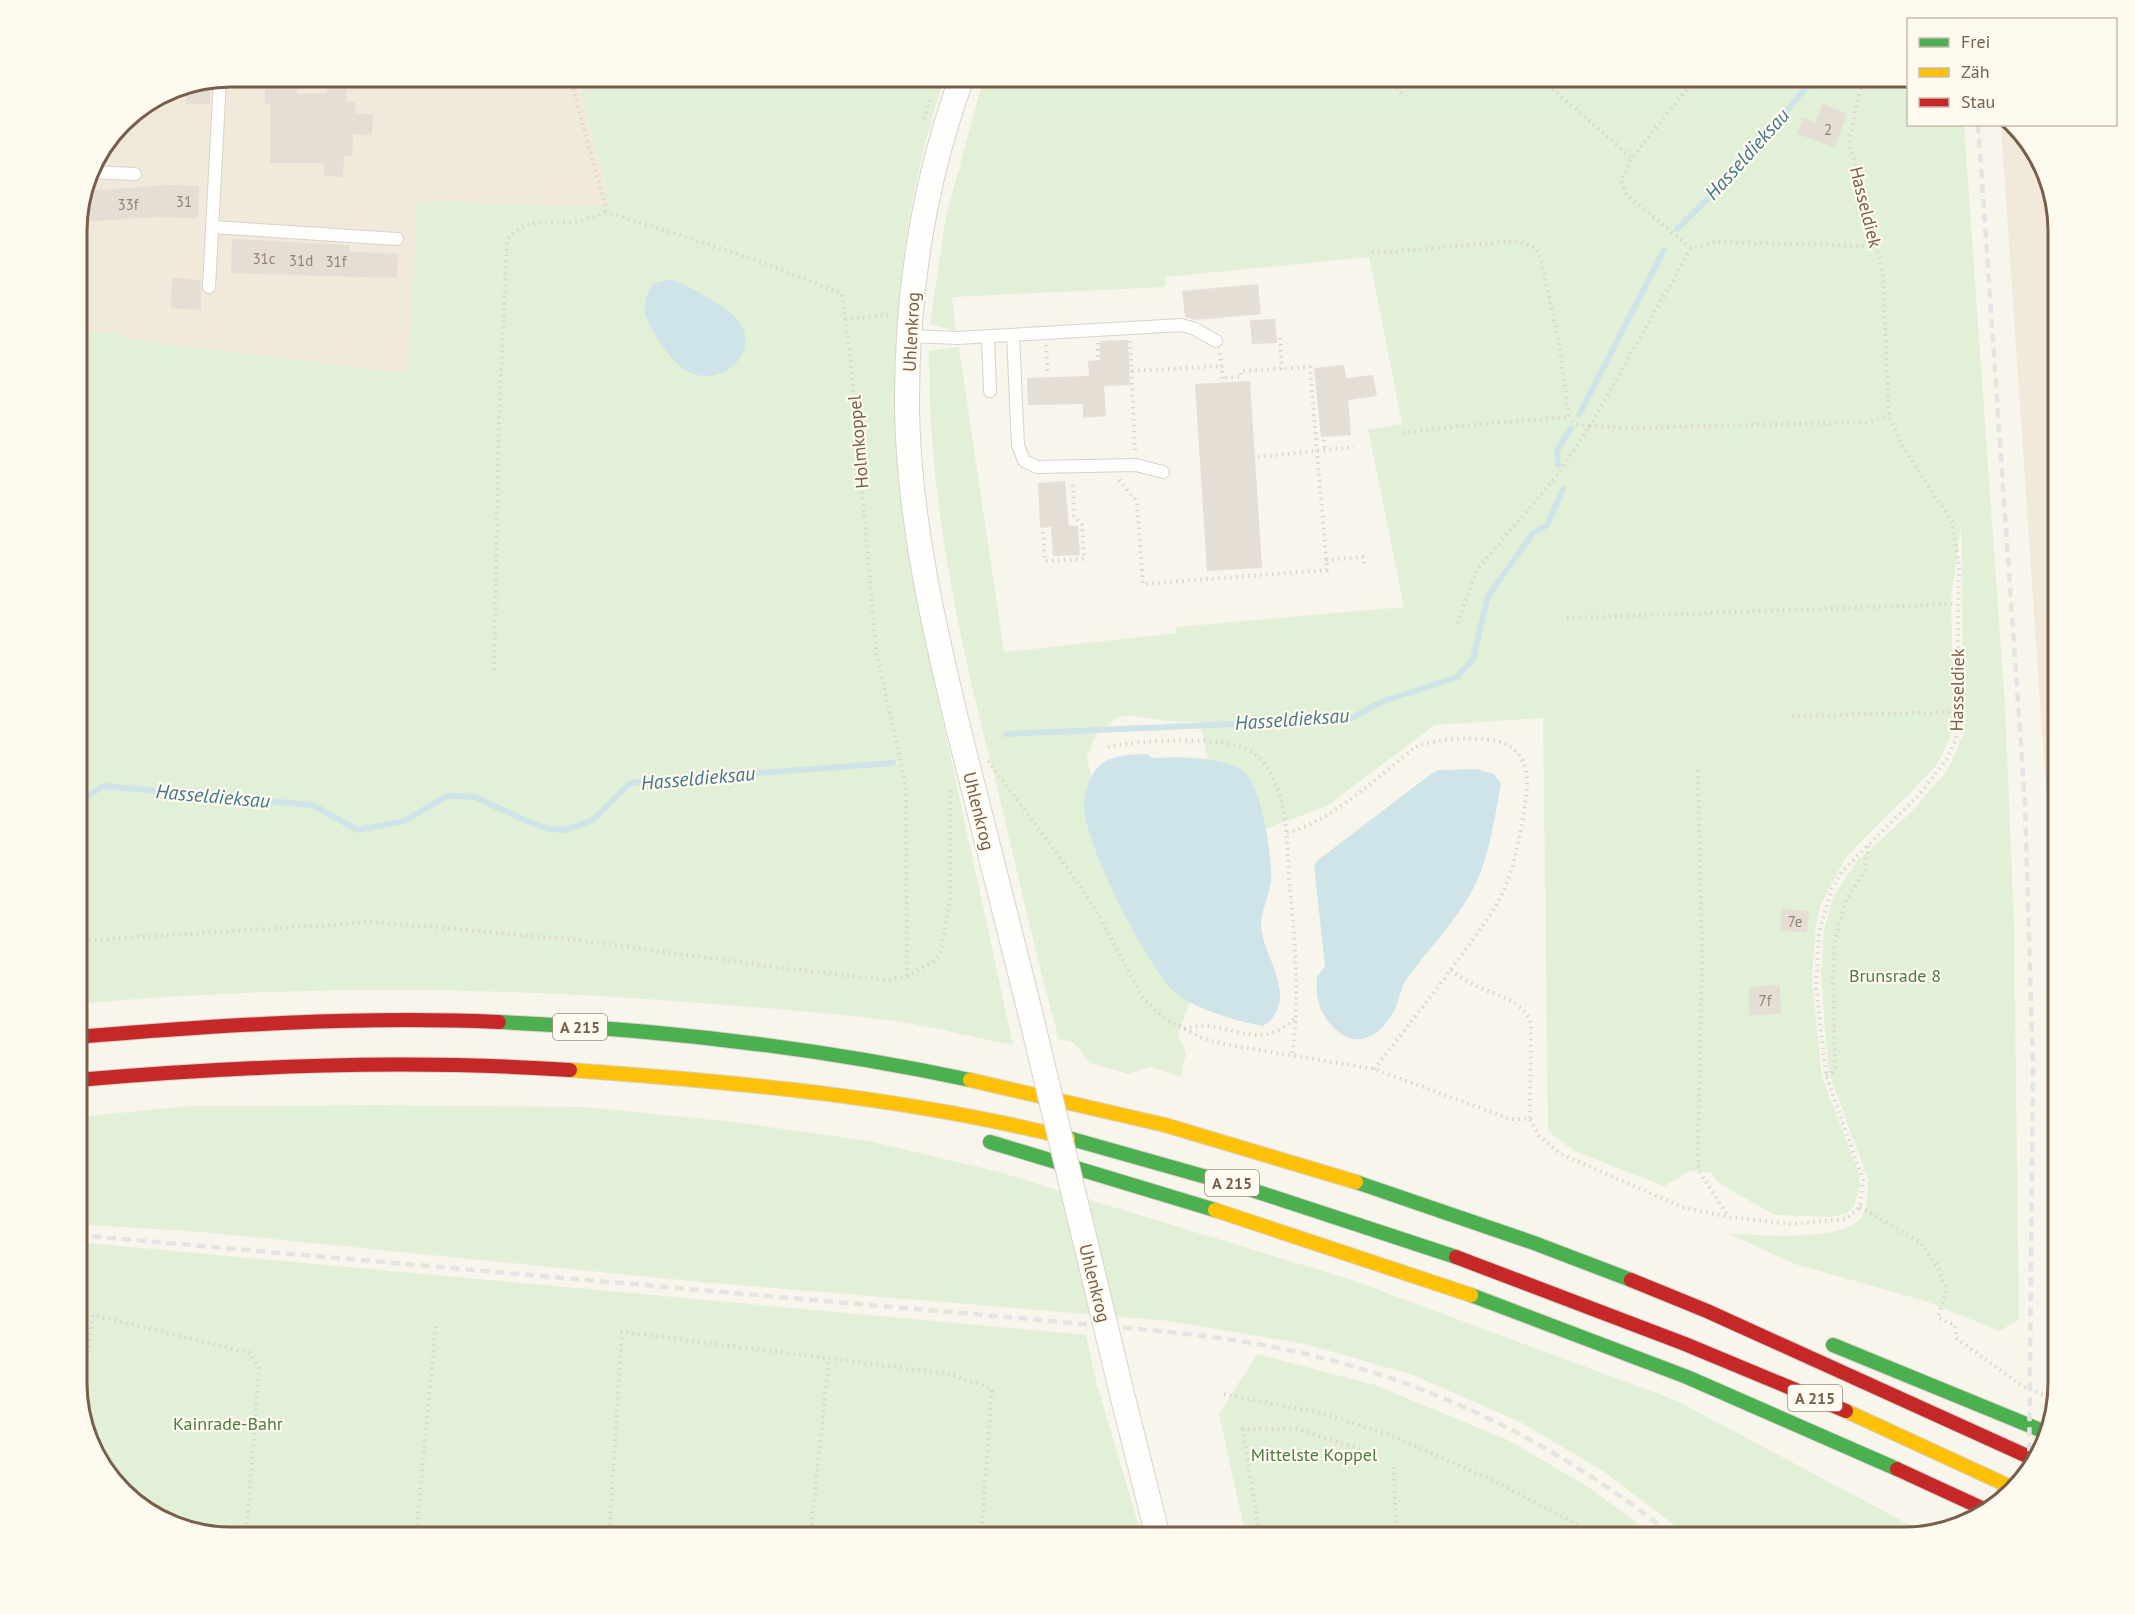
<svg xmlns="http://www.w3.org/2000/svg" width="2135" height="1614" font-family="'PT Sans',sans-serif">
<rect width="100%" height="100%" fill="#f8f5ed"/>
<!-- residential -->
<g fill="#f1e9da">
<polygon points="231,77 576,77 606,186 606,208 418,201 408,374 127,340 119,332 77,333 77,221 93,162 129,115 172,88"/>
<polygon points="2001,125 2011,125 2043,163 2058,231 2058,1072 2054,909"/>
</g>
<!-- green -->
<g fill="#e3f0d8">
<path d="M576,77h369c-54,159 -62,332 -34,497l102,471c-36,-7 -74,-17 -111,-23 -67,-9 -135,-14 -202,-19 -208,-17 -416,-18 -623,1v-671l43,-1 8,8 280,34 9,-173 189,6v-21z"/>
<path d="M984,77h924v47l56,1 41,581 9,218 5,395 -19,12 -75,-30 -130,-37 -68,-31c29,2 111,9 132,-13 9,-10 9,-27 9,-40l-40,-110 -7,-94 3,-47 10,-33 23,-35 54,-49 36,-41 17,-38 -3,-207 -10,74 3,116 -5,24 -12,25 -91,92 -26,49 -4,21 -4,50 10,100 36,94 2,14 -6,22 -8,7 -15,3 -56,-2 -55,-31 -9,-11 -19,-3 -28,16 -90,-35 -26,-20 -5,-413 -108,7 -108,81 -62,23 -11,-44 -27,-20 -19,-5 -8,-38 -34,-1 -37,-6 -11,2 -23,19 -8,22 4,19 -7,26 4,26 28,66 41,77 20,22 13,8 -12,33 8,18 -5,24 -31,-10 -22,7 -38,-11 -17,-21 -14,-3c-25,-87 -43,-176 -65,-264 -36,-138 -66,-280 -65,-424l30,-4 45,305 172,-19v-6l228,-20 -36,-177 34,-6 -33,-167 -204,20v10l-213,10 4,34 -26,-7 16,-108z"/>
<polygon points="375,1105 585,1107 733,1122 869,1141 999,1172 1352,1280 1675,1400 1925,1533 1904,1537 1690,1537 1603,1471 1520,1422 1413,1375 1305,1344 1170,1321 690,1281 201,1232 77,1224 77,1117 190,1106"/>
<polygon points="77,1242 1086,1335 1096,1381 1142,1537 231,1537 181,1529 137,1505 93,1452 77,1393"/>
<polygon points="1257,1354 1375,1385 1510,1441 1588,1487 1650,1532 1647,1537 1246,1537 1219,1414"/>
</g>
<!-- water -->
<g fill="#cee4e9">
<path d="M671,279c19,8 64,30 72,49 13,32 -27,60 -56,43 -13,-7 -25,-25 -33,-38 -12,-20 -13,-30 0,-50z"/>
<path d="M1147,754l5,4c25,-1 79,-3 96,18 14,17 25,84 23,106 -2,16 -10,27 -10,44 2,24 19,46 19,70 0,13 -7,24 -17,30 -24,-4 -68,-17 -86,-32 -28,-22 -96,-156 -93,-191 1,-13 6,-28 15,-37 13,-12 32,-11 48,-12z"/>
<path d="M1477,769l17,5 7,10c-7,36 -12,77 -30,109 -18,31 -43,57 -63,84 -7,9 -8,20 -12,30 -13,27 -38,46 -63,20 -14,-14 -18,-31 -16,-50l8,-11 -11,-100 4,-6 113,-86 8,-4z"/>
</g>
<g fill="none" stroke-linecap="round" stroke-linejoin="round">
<!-- stream -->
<g stroke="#cee4e9" stroke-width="6">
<polyline points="1677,229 1750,157 1814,77"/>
<polyline points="1579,415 1664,250"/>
<polyline points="1558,464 1557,451 1571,428"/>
<polyline points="1006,734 1350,719 1381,702 1457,677 1473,659 1488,596 1533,533 1547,525 1563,489"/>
<polyline points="77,803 103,786 312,805 358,830 404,821 447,796 475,797 527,821 548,829 565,830 593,820 629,784 638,782 893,763"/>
</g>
</g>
<!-- building -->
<g fill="#e4ded4">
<polygon points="265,76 297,76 297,94 327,93 328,76 347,76 346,102 355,102 355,113 373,114 372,135 353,134 352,156 344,155 343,177 324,176 324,163 270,163 270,104 265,104"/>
<polygon points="210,81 210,104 186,104 186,85"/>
<polygon points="1822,104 1847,113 1835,147 1797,134 1803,118 1816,122"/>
<polygon points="170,185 199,186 198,218 156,217 77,222 85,191"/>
<polygon points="232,239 350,245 350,252 398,254 397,278 231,273"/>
<polygon points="172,278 201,280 201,310 171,308"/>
<polygon points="1258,284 1261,314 1196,320 1185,317 1182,291"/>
<polygon points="1275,319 1277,343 1252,344 1250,320"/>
<polygon points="1128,340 1130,385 1104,386 1106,416 1083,418 1083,404 1028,405 1027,378 1089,376 1088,361 1100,360 1100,341"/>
<polygon points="1344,365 1346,378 1373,375 1377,396 1348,400 1351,435 1321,437 1314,368"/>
<polygon points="1250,381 1262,568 1207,571 1195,384"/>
<polygon points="1065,481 1069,526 1078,526 1080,555 1053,556 1051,527 1040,528 1038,483"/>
<polygon points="1782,909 1809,911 1807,932 1780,931"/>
<polygon points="1780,985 1781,1014 1749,1015 1749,987"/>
</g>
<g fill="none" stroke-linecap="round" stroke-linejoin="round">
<!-- lane casing -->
<g stroke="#d7d2cb" stroke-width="14">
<g id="lane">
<polyline points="90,172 135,174"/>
<polyline points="213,227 397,239"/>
<polyline points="209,287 220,79"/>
<polyline points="1013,335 1018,445 1024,461 1037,467 1136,465 1163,472"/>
<polyline points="909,336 958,338 1181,325 1193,328 1216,341"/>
<polyline points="988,337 990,391"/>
</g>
</g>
<!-- street casing -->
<g stroke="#d7d2cb" stroke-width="26">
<g id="street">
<path d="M962,77c-39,107 -56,219 -55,333 2,110 27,219 53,325 22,87 44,174 66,261"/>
<polyline points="1124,1402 1158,1537"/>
</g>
</g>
<!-- fast casing -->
<g stroke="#d9d2ca" stroke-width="16">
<g id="fast">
<path d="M499,1022c159,7 316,25 471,58"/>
<polyline points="1068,1138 1249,1189 1456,1257"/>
<polyline points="990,1142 1215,1210"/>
<polyline points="1356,1182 1534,1243 1631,1280"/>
<polyline points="1471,1295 1687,1377 1897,1469"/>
<polyline points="1833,1345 2050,1434"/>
</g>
</g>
<!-- slow casing -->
<g stroke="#d9d2ca" stroke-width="16">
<g id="slow">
<path d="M570,1070c167,12 335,27 498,68"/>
<polyline points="970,1080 1165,1125 1356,1182"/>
<polyline points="1215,1210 1471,1295"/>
<polyline points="1846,1411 2013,1488"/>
</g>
</g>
<!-- jam casing -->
<g stroke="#d9d2ca" stroke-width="16">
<g id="jam">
<path d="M77,1037c141,-12 281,-21 422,-15"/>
<path d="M77,1080c164,-14 328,-21 493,-10"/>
<polyline points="1456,1257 1685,1344 1846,1411"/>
<polyline points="1631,1280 1707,1311 2036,1460"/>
<polyline points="1897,1469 1986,1510"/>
</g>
</g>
<!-- path -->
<g stroke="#dad5cf" stroke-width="4" stroke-dasharray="1.5 4.5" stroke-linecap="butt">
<polyline points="570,77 607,212 756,260 842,294 850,355 876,650 906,786 907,976"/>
<polyline points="1391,77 1402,95"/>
<polyline points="1539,77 1632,158"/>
<polyline points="924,119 930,97"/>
<polyline points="1876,246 1716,242 1691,248 1590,426 1631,428 1869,422 1889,416"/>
<polyline points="1691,248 1627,195 1621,181 1632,158 1692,83 1694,77"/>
<polyline points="1372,253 1518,241 1537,249 1541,259 1559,343 1569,417 1468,425 1399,433"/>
<polyline points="845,319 889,315"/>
<polyline points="1280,338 1282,369"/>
<polyline points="1130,341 1135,450"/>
<polyline points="1098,343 1098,357"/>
<polyline points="1046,345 1048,375"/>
<polyline points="1220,353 1223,382"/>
<polyline points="1132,371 1223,366"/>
<polyline points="1324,440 1325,450"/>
<polyline points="1258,457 1354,447"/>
<polyline points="1119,480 1137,502 1143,584 1327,570 1310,367 1241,371 1241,377 1223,378"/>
<polyline points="1043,532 1045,561 1084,559 1082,525 1074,516 1073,480"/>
<polyline points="1326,560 1363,557 1364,564"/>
<polyline points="1567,618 1957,604"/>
<polyline points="1457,623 1478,568 1555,478 1590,426 1575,424 1569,417"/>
<path d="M494,670l5,-252 8,-177c17,-25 38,-17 64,-19 12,-1 25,-6 36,-10"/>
<polyline points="1792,716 1958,712"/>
<path d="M1108,747c31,-7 124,-13 147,7 36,31 31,92 35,134 5,56 10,111 2,167"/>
<polyline points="988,761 1069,870 1097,912 1143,998 1164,1018 1202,1038 1223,1044 1374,1069 1510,1119 1530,1119 1539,1136 1561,1154 1682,1207 1728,1217 1792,1224 1846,1219 1860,1207 1863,1180 1826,1075 1816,986 1819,932 1832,889 1843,870 1918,796 1947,759 1956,739 1959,566 1952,522 1904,449 1889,416 1883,276 1863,188 1849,144 1859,93 1865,77"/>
<polyline points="1698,770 1702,957 1698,1151 1699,1171 1728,1216"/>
<path d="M1287,832c37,-5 98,-61 129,-85 19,-9 71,-12 90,-3 23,11 23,38 19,60 -4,26 -8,51 -17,76 -10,27 -28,50 -45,73 -29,40 -59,78 -89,116"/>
<polyline points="77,941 375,922 579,940 767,966 886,980 907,976 933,962 941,952 950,900 950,787"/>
<path d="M1451,970c6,5 13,10 20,13 22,13 50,14 60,40l-1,96"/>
<path d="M1184,1029c43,-14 73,29 113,-13"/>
<polyline points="1826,1075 1832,1073 1835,1068 1833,977 1835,940 1846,900 1865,870 1869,843"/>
<polyline points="1860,1207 1920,1242 1938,1267 1947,1289 1938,1318 1955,1325 1956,1338 2022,1386 2044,1395 2057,1394"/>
<polyline points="1224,1394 1322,1413 1390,1435 1492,1480 1601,1537"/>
<polyline points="80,1406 93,1315 250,1353 259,1368 246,1537"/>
<polyline points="1394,1467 1396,1537"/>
<polyline points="416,1537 436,1322"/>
<polyline points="609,1537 622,1332 950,1374 992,1389 981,1537"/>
<polyline points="810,1537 829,1360"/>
<polyline points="1260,1537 1243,1429 1297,1429 1360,1449"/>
</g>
<!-- lane -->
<use href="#lane" stroke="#fefefc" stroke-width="12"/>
<!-- street -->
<use href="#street" stroke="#fefefc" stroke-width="24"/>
<!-- fast -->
<use href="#fast" stroke="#4caf50" stroke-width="14"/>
<!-- slow -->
<use href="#slow" stroke="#ffc107" stroke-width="14"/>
<!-- jam -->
<use href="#jam" stroke="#c62828" stroke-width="14"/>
<!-- rail -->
<g stroke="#e6e3e5" stroke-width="4.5" stroke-dasharray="9 6" stroke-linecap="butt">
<polyline points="1978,124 2025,804 2033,1069 2029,1472"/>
<path d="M77,1235l952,84c79,8 160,12 239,27 150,28 287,94 406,191"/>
</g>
<!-- street-bridge casing -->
<g stroke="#d7d2cb" stroke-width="26" stroke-linecap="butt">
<polyline id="street-bridge" points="1026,996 1124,1402"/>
</g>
<!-- street-bridge -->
<use href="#street-bridge" stroke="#fefefc" stroke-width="24"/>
</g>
<g text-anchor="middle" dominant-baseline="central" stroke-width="4.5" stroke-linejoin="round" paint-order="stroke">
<!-- number labels -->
<g font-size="15" fill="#948170">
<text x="1828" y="129">2</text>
<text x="184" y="201">31</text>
<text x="128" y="204">33f</text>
<text x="264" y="258">31c</text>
<text x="301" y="260">31d</text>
<text x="336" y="261">31f</text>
<text x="1795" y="921">7e</text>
<text x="1765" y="1000">7f</text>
</g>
<!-- shield labels -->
<g fill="#fffaef" stroke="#a08e7c" stroke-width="1.5">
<rect x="553" y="1014" width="54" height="26" rx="4.5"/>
<rect x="1205" y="1170" width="54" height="26" rx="4.5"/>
<rect x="1788" y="1385" width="54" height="26" rx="4.5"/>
</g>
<g font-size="16" font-weight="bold" fill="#775f4b">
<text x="580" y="1027">A 215</text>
<text x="1232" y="1183">A 215</text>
<text x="1815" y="1398">A 215</text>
</g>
<!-- street labels -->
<g font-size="18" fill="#775f4b" stroke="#fffaef">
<text transform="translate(1866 207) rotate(76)">Hasseldiek</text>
<text transform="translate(911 332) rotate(-87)">Uhlenkrog</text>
<text transform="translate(858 442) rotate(-95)">Holmkoppel</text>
<text transform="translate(1957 690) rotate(-89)">Hasseldiek</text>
<text transform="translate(979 811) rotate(76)">Uhlenkrog</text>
<text transform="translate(1095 1283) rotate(76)">Uhlenkrog</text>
</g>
<!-- park labels -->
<g font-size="18" fill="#4e7d42" stroke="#fffaef">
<text x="1895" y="975">Brunsrade 8</text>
<text x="228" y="1423">Kainrade-Bahr</text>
<text x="1314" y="1454">Mittelste Koppel</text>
</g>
<!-- water labels -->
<g font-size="20" font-style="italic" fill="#44788b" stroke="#fffaef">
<text transform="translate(1747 154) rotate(-48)">Hasseldieksau</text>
<text transform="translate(1292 719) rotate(-4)">Hasseldieksau</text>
<text transform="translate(698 778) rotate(-5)">Hasseldieksau</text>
<text transform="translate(213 796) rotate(5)">Hasseldieksau</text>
</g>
</g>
<!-- crop -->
<path d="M0 0H2135V1614H0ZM231 87H1904A144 144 0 0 1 2048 231V1383A144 144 0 0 1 1904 1527H231A144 144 0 0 1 87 1383V231A144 144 0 0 1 231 87Z" fill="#fffaef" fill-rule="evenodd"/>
<path fill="none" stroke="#775f4b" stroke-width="3" d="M231 87H1904A144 144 0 0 1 2048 231V1383A144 144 0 0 1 1904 1527H231A144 144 0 0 1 87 1383V231A144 144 0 0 1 231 87Z"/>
<!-- legend -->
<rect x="1907" y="18" width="210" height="108" fill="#fffaef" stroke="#c9bcad" stroke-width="1.5"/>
<rect x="1919" y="38" width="30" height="9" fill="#4caf50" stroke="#c9bcad" stroke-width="1.5"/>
<text x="1961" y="48" font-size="18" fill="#775f4b">Frei</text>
<rect x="1919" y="68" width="30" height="9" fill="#ffc107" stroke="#c9bcad" stroke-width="1.5"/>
<text x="1961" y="78" font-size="18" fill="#775f4b">Zäh</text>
<rect x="1919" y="98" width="30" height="9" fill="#c62828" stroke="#c9bcad" stroke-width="1.5"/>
<text x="1961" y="108" font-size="18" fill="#775f4b">Stau</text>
</svg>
